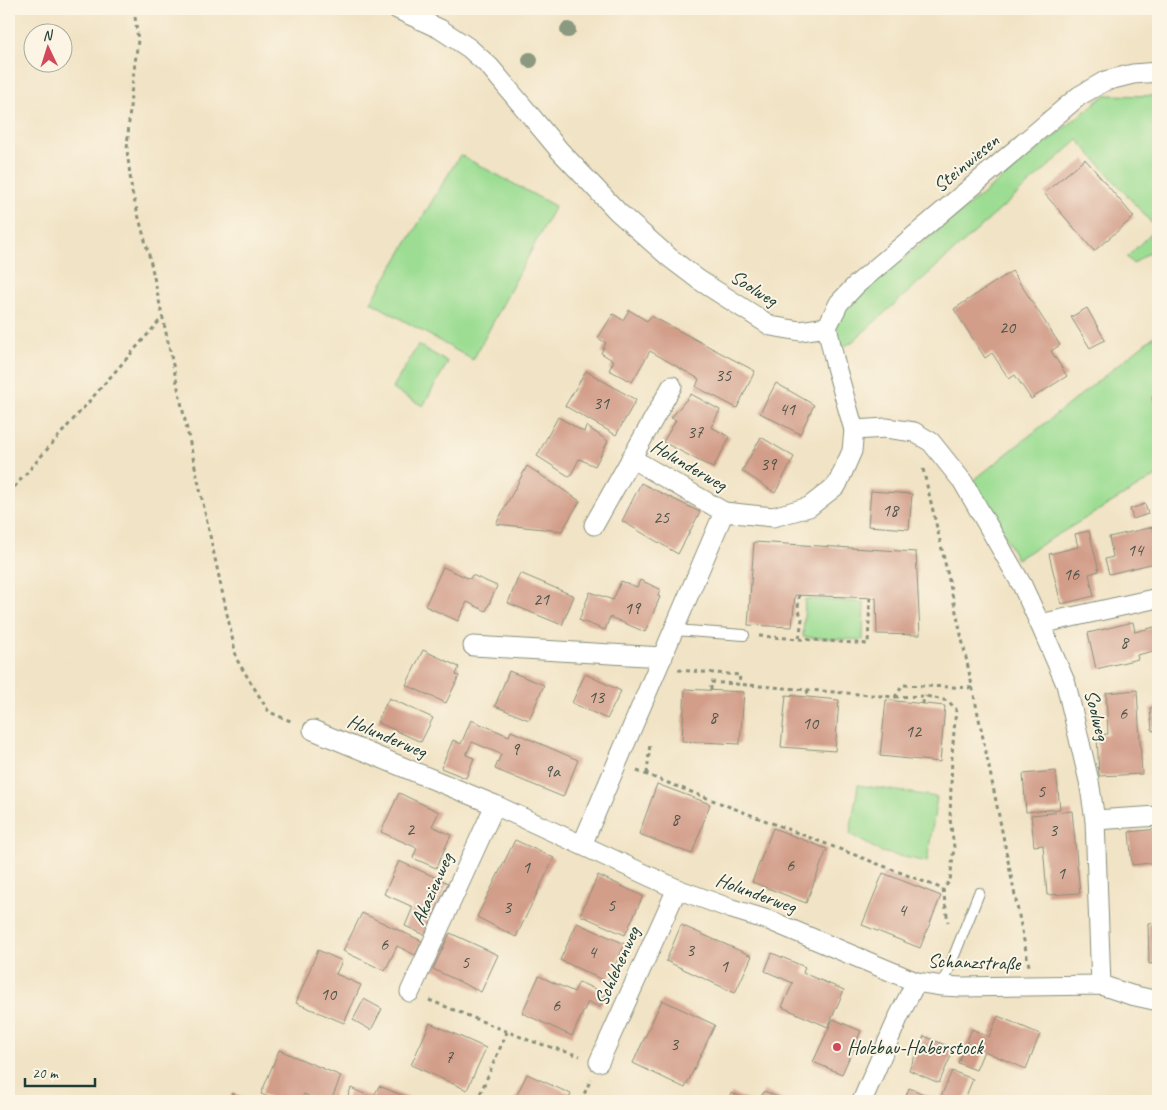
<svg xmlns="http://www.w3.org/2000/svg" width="1167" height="1110" font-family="Caveat,sans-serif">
<rect width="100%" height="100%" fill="#fcf5e5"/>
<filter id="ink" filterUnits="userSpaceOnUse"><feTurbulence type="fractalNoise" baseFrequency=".02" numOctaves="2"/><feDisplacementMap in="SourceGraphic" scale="10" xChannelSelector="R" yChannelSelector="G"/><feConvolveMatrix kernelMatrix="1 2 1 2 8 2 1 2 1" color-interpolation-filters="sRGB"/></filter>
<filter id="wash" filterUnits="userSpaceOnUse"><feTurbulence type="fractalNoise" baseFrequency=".0096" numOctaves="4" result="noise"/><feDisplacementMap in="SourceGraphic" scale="20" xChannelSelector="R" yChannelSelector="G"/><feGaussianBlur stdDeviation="1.12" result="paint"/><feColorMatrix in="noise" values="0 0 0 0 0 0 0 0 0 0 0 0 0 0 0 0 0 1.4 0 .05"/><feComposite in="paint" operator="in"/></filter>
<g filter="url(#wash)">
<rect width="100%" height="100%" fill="#f1e3c5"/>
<!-- green -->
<g fill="#9cdd93" stroke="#5e8d64">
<polygon points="1105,95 1158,96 1158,246 1133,264 1127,257 1156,228 1078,140 851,343 835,350 806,337"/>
<polygon points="460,155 555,206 473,360 371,302"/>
<polygon points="1158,333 1158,475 1017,559 974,480"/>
<polygon points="418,345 448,362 423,406 392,389"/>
<polygon points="805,599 864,602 863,640 803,637"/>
<polygon points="858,785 937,797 927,862 881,852 850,834"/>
</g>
<g id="blocks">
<!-- building -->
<g fill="#d29d89">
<polygon points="1085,159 1134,217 1094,251 1044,193"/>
<polygon points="1012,271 1060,345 1051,351 1067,376 1031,399 1015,375 1009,379 992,353 985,358 954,309"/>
<polygon points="1087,308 1105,340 1090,348 1071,317"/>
<polygon points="629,310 647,321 651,316 755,371 737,408 696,387 699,379 650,351 632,382 609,370 614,361 601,353 606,343 598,338 613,314 623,320"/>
<polygon points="586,371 636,400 616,435 565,406"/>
<polygon points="776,383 814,405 800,434 760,413"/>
<polygon points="1158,393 1158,406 1152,398"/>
<polygon points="691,394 720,410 711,427 730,437 713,468 663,442 676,420 671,418"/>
<polygon points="558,417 584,432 586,426 608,441 595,466 579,459 570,477 537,456"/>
<polygon points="761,437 794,457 775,493 742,471"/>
<polygon points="527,466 580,501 562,531 496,524"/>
<polygon points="641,483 700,512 678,554 622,521"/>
<polygon points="871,491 912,494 909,529 868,526"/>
<polygon points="1145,504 1148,514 1133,519 1130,509"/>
<polygon points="1153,527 1158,548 1158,553 1153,555 1155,563 1109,574 1105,559 1113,557 1109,537"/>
<polygon points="1089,531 1099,571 1089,574 1094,596 1061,604 1049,554 1078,547 1075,534"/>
<polygon points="754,542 916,552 920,635 877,634 876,598 795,595 792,627 748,625"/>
<polygon points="443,567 470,579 472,575 497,586 486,611 467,602 458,621 425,606"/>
<polygon points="520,573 574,596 562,625 508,603"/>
<polygon points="640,580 660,589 658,596 660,597 645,632 610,617 605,630 579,620 590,592 613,600 621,581 637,587"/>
<polygon points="1133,622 1135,632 1158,626 1158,650 1137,655 1138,659 1096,669 1088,633"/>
<polygon points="423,650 459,667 456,675 459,676 446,703 406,685"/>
<polygon points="509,671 544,685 529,720 495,706"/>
<polygon points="585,674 621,691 607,719 572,703"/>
<polygon points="685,689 744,692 740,744 682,741"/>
<polygon points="1137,690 1142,774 1099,776 1097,735 1108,734 1106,693"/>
<polygon points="786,695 839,700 835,751 781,747"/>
<polygon points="389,698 433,718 421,742 377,722"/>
<polygon points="886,700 945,706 940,762 880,756"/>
<polygon points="1158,707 1158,730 1152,731 1150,708"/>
<polygon points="471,720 509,736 511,731 578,760 563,797 495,769 501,754 472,742 466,755 474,758 466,778 441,768 453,740 461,744"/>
<polygon points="1056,771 1060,809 1026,812 1023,774"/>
<polygon points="657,784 710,804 692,854 639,834"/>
<polygon points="399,793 439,812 432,826 451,835 436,868 413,858 417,848 381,832"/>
<polygon points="1072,811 1080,893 1047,895 1043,845 1034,846 1031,815"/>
<polygon points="773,828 827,849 806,903 752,882"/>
<polygon points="1158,829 1158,862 1132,865 1129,832"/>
<polygon points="515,840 554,858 516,937 477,917"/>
<polygon points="399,861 448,883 425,935 405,926 413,907 384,894"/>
<polygon points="883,873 941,896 920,948 862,925"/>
<polygon points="598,875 643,896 625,935 580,915"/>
<polygon points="362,913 422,941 415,955 397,946 385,971 343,951"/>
<polygon points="1158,922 1158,963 1149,964 1148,923"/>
<polygon points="577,923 625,944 607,982 560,960"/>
<polygon points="681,925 752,956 735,993 666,961"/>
<polygon points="450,933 498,955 481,992 433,969"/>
<polygon points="318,950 342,961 336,974 361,985 344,1023 296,1003"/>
<polygon points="772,953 805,967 803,973 844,990 828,1027 782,1007 793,983 765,971"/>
<polygon points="539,976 574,992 579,982 606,994 600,1007 588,1002 572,1036 522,1013"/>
<polygon points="364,999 382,1009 371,1030 353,1020"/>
<polygon points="662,1000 715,1025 685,1088 633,1063"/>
<polygon points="998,1016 1040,1034 1026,1069 984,1051 976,1070 958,1063 972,1029 989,1037"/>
<polygon points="833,1019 861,1031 842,1074 813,1062"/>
<polygon points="430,1023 486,1048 467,1090 411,1065"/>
<polygon points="924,1036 954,1049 939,1083 909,1070"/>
<polygon points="279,1050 341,1076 331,1101 321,1101 304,1094 301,1101 279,1101 261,1094"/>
<polygon points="952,1071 973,1079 964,1101 939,1101"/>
<polygon points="527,1074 571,1094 568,1101 514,1101"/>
<polygon points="379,1086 416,1101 346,1101 351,1088 373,1098"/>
<polygon points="909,1088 929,1096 926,1101 904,1101"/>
<polygon points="764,1091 787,1101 759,1101"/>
<polygon points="232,1093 251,1101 229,1101"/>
<polygon points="731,1093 750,1101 727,1101"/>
</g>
</g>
</g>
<g filter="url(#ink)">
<use href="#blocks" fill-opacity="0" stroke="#88907c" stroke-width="1"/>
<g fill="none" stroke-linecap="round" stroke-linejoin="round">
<!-- service casing -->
<g stroke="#88907c" stroke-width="12">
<g id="service">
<polyline points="674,630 744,635"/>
<polyline points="942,986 979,893"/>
</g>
</g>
<!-- minor casing -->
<g stroke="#88907c" stroke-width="21">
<g id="minor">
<polyline points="397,9 440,29 469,48 490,67 560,151 618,212 670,258 699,280 771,326 800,331 827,327 836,367 854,430 886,428 914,432 931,442 963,482 1022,585 1040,624 1066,684 1089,781 1095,820 1101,985"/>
<polyline points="827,327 839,303 856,285 1079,96 1105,81 1133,74 1158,72"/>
<polyline points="631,458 724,512"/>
<polyline points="594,525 672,386"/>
<polyline points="1040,624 1158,598"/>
<polyline points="473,646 663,657"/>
<polyline points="313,730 495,805 677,889 732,909 771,921 916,982"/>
<polyline points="1095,820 1158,816"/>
<polyline points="582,845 724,512 773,517 809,507 837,485 852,451 854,430"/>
<polyline points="410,992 495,805"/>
<polyline points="599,1062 677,889"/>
<polyline points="862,1101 899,1016 916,982 942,986 962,987 1101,985 1131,995 1158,1001"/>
</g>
</g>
<!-- path -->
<g stroke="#88907c" stroke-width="3" stroke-dasharray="4 4" stroke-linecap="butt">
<polyline points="134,9 138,40 131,94 127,150 132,192 150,259 237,660 269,712 293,722"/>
<path d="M923,469c40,165 73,331 106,497"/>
<polyline points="9,493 162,318"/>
<polyline points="799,595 798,608 802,619 799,639"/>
<polyline points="759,636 868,644 870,598"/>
<polyline points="678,670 740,675 739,685"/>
<polyline points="711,690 711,682 895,697 903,685 974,688"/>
<polyline points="807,690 809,697"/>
<polyline points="895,697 926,696 948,701 956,709 952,754 950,819 954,847 950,881 943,889"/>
<polyline points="922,704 926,696"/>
<polyline points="637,771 943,889 948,922"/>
<polyline points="647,774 650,743"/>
<polyline points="429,1000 531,1041 580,1056"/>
<polyline points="477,1101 507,1032"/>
<polyline points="581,1101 591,1079"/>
</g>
<!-- service -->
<use href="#service" stroke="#fff" stroke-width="10"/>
<!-- minor -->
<use href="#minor" stroke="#fff" stroke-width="19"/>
</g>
<!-- trees -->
<g fill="#8b9980">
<circle cx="568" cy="30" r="8"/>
<circle cx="530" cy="60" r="8"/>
</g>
</g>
<!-- markers -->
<circle fill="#d1495b" stroke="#fcf5e5" stroke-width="2" cx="837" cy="1047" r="5"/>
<g text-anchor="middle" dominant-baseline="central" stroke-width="4" stroke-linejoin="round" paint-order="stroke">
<!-- number labels -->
<g font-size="18" fill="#4c5549">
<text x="1007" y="327">20</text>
<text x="723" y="375">35</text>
<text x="601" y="403">31</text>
<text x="787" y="409">41</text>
<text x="695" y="432">37</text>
<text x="768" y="464">39</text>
<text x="890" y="510">18</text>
<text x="661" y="517">25</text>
<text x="1135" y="550">14</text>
<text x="1071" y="574">16</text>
<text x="541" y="599">21</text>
<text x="632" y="608">19</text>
<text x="1124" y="642">8</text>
<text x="596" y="697">13</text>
<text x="1123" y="713">6</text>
<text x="713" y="717">8</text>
<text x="810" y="723">10</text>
<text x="913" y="731">12</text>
<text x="515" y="749">9</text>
<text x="552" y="771">9a</text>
<text x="1041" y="791">5</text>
<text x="675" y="819">8</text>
<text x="410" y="829">2</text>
<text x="1053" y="830">3</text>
<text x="790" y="865">6</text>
<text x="526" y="867">1</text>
<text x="1061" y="873">1</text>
<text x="611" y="905">5</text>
<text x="507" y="907">3</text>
<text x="902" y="910">4</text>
<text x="384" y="944">6</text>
<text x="690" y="950">3</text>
<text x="592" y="952">4</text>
<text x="465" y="962">5</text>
<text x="724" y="966">1</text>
<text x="328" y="994">10</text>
<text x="556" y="1005">6</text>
<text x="674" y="1044">3</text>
<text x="449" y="1057">7</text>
</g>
<!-- street labels -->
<g font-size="20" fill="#1f3d34" stroke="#fcf5e5">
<text transform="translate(966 163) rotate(-40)">Steinwiesen</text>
<text transform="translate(754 288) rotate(32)">Soolweg</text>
<text transform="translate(689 465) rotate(30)">Holunderweg</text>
<text transform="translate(1097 715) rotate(76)">Soolweg</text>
<text transform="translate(387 736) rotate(23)">Holunderweg</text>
<text transform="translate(432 889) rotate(-66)">Akazienweg</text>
<text transform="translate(756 893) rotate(20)">Holunderweg</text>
<text transform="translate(974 962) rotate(2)">Schanzstraße</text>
<text transform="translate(617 966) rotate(-66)">Schlehenweg</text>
</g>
<!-- poi labels -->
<g font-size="20" fill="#1f3d34" stroke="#fcf5e5" text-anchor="start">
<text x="847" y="1047">Holzbau-Haberstock</text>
</g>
</g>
<!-- margin -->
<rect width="1167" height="1110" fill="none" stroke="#fcf5e5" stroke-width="30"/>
<!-- north arrow -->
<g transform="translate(48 48) rotate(356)"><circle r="24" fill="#fcf5e5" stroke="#a4ab9e"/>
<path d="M0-4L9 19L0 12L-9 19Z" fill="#d1495b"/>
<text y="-8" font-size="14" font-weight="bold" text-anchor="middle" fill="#1f3d34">N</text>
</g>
<!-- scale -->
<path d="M25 1078v8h70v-8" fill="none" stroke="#1f3d34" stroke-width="2.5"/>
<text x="32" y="1078" font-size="15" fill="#1f3d34" stroke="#fcf5e5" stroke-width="4" paint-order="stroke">20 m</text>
</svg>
